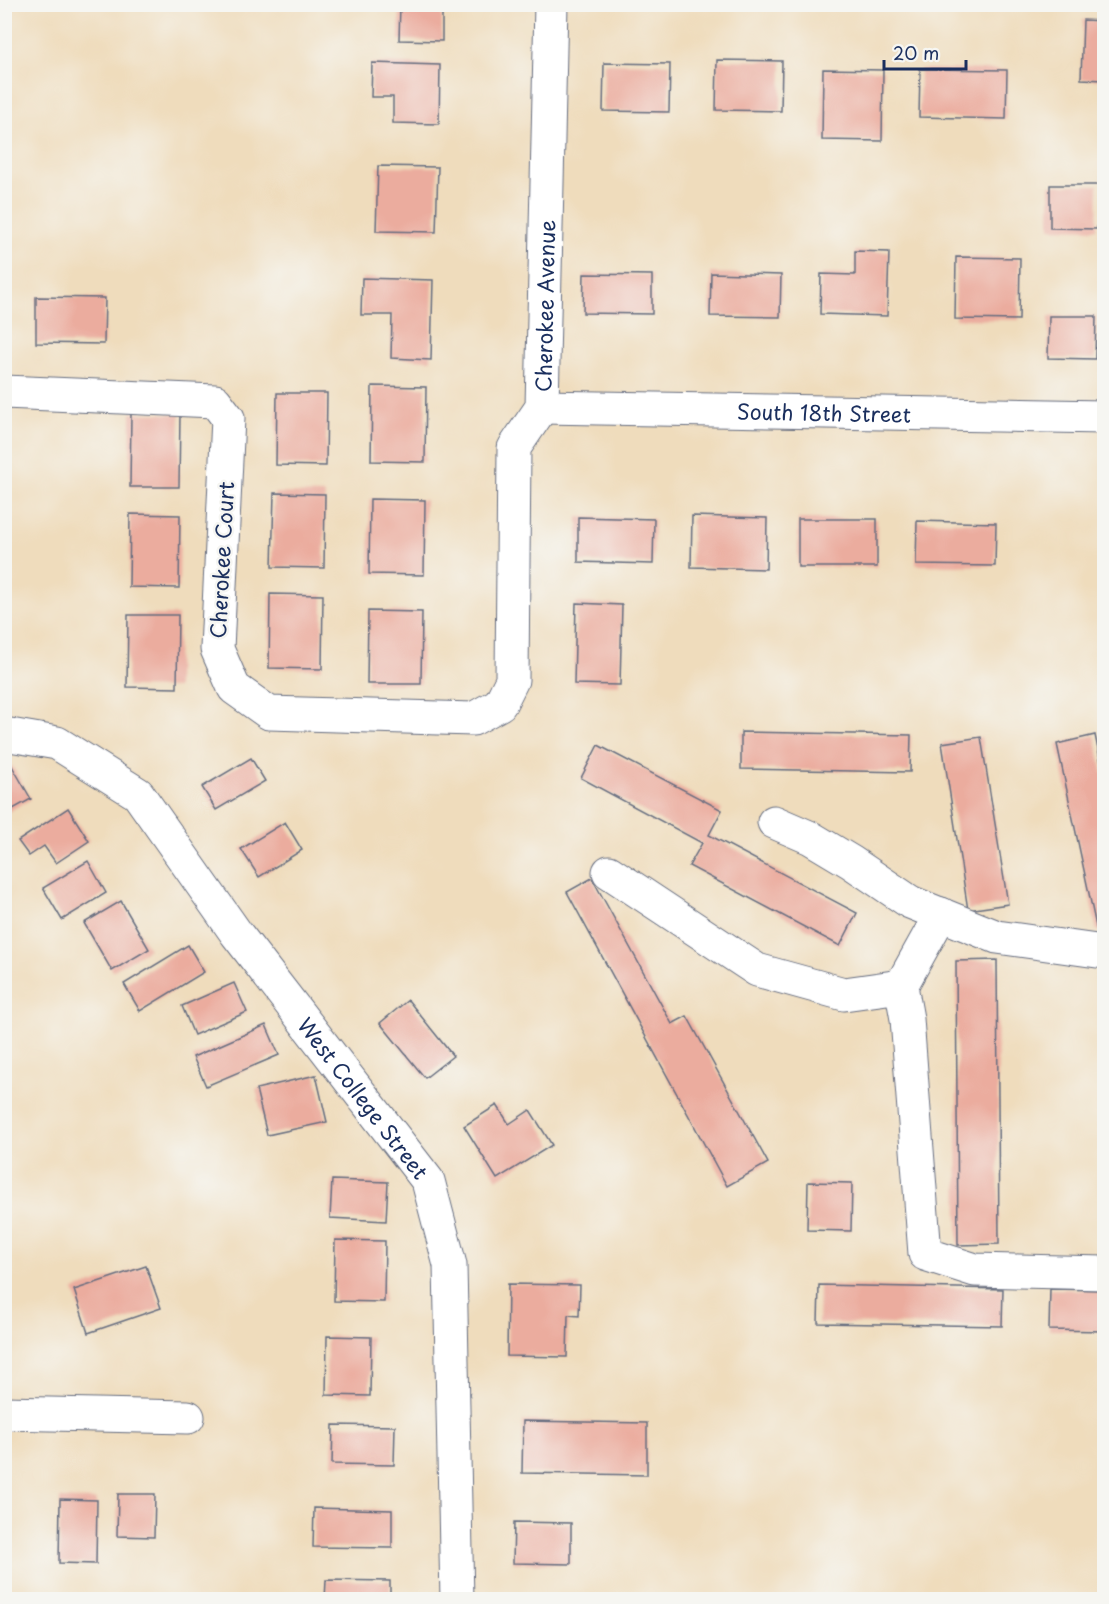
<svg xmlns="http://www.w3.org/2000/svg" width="1109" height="1604" font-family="'Playpen Sans',sans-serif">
<rect width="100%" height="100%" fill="#f6f6f2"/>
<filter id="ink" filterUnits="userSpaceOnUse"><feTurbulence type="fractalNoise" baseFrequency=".0167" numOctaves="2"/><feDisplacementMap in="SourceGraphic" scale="12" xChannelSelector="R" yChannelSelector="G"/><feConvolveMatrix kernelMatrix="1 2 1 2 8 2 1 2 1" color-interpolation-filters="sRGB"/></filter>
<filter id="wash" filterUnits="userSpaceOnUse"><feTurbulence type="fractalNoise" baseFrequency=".008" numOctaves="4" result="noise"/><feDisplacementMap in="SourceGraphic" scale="24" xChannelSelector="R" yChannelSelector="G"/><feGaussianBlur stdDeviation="1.35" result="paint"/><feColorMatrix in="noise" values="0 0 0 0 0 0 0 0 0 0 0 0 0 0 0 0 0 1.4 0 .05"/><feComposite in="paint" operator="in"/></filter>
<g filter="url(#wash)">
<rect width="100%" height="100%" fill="#efdcbc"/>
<g id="blocks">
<!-- building -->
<g fill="#ebac9e">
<polygon points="400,4 442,4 442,41 399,40"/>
<polygon points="1083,20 1104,21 1104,80 1081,79"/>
<polygon points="717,60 782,61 781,111 716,110"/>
<polygon points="372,63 440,65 439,124 393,123 393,97 371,97"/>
<polygon points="604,63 670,64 669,112 603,111"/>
<polygon points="823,69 883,70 882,141 822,140"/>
<polygon points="920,69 1007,70 1006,119 919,117"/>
<polygon points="378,166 438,167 436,232 376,231"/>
<polygon points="1050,185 1098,185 1097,229 1050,228"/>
<polygon points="855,251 889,252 887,316 820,314 821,274 855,275"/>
<polygon points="956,257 1020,258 1019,320 955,319"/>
<polygon points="711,273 781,275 780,317 710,316"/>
<polygon points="584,274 652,275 652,314 583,313"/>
<polygon points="362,278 433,280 431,360 391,358 392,315 361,315"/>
<polygon points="36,297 105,298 104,344 36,343"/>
<polygon points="1049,316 1096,316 1095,359 1048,358"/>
<polygon points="372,386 426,387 425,462 371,461"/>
<polygon points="277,393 327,393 326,466 276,465"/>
<polygon points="131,413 180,414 179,487 130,487"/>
<polygon points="274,493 325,494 324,568 272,567"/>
<polygon points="370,499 425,500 424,575 369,574"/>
<polygon points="130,514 180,515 179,588 129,587"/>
<polygon points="692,516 767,518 766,569 691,567"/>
<polygon points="578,517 654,519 653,564 578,562"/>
<rect x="798" y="519" width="79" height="48"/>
<polygon points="917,521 996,523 995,566 916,565"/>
<polygon points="270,594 323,595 322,669 269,668"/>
<polygon points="576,603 622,605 620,685 574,684"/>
<polygon points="368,611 422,612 421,684 367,684"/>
<polygon points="128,615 178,615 177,688 127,687"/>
<polygon points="741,732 911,735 910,772 741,769"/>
<polygon points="1095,735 1104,778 1104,929 1097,931 1057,744"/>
<polygon points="981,737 1008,904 968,910 942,743"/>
<polygon points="598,745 722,810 709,835 857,913 840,946 689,866 702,843 581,778"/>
<polygon points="251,758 265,781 216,810 202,787"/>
<polygon points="12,766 31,799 4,814 4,770"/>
<polygon points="68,808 89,841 56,863 44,846 29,856 18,841"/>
<polygon points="285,822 302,850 259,877 241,849"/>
<polygon points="88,861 106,893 62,920 43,888"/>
<polygon points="592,878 672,1024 687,1016 768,1163 727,1186 567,892"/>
<polygon points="121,901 149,949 112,971 84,923"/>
<polygon points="188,945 204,972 140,1011 124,984"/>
<polygon points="997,960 999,1244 958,1245 956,961"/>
<polygon points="234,983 247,1012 194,1035 182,1006"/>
<polygon points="408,1000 453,1056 425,1078 380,1023"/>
<polygon points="266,1025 279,1055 206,1086 193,1057"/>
<polygon points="316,1075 327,1122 267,1135 256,1089"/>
<polygon points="497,1105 509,1124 530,1110 552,1145 497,1179 464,1126"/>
<polygon points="332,1180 388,1182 386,1221 330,1218"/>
<polygon points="808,1182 852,1183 851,1231 807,1230"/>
<polygon points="335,1240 385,1241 384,1302 334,1301"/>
<polygon points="146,1266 161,1308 88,1333 74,1290"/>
<polygon points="508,1284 580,1285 579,1316 568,1315 567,1357 507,1356"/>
<polygon points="819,1285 1003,1289 1002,1326 818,1323"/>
<polygon points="1050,1289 1104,1290 1104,1331 1049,1330"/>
<polygon points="327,1336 371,1337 370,1396 326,1395"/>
<polygon points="523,1421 647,1423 647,1475 522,1473"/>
<polygon points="333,1425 395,1426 394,1465 332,1464"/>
<polygon points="118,1494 155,1494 154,1537 117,1536"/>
<polygon points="60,1499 97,1500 96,1564 59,1563"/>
<polygon points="314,1508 392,1510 392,1548 313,1547"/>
<polygon points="514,1522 571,1523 571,1564 513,1563"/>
<polygon points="326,1580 390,1581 390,1600 325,1600"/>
</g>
</g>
</g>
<g filter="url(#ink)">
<use href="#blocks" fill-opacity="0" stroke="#656c7f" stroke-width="1.5"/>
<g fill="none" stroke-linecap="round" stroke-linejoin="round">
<!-- minor casing -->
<g stroke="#656c7f" stroke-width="35">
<g id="minor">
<path id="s1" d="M4,392l211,9 13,17 -11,231 17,39 35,25 204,6 27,-15 12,-24 2,-232 28,-41 9,-403"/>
<path id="s2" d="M542,407l562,10"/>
<path id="s3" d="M4,734l53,9 81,51 98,139 192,248 22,84 7,335"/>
<polyline points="774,822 811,838 851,862 910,902 997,937 1104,952"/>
<polyline points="609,872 757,970 844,994 901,986 907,1019 925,1254 975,1270 1104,1273"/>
<polyline points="901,986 941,914"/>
<polyline points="4,1413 188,1417"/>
</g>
</g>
<!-- minor -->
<use href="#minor" stroke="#fff" stroke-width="33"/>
</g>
</g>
<g text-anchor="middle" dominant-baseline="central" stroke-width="5" stroke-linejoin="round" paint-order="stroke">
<!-- street labels -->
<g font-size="21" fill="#1b2f5e" stroke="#f6f6f2">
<text stroke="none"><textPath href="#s1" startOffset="1194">Cherokee Avenue</textPath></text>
<text stroke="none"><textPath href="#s2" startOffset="282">South 18th Street</textPath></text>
<text transform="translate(221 560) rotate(-87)">Cherokee Court</text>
<text stroke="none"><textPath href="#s3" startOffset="528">West College Street</textPath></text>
</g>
</g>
<!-- margin -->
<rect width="1109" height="1604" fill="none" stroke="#f6f6f2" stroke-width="24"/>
<!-- scale -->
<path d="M884 60v9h82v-9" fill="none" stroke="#1b2f5e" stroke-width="3"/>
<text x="893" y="60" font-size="18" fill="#1b2f5e" stroke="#f6f6f2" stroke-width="4.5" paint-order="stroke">20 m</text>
</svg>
